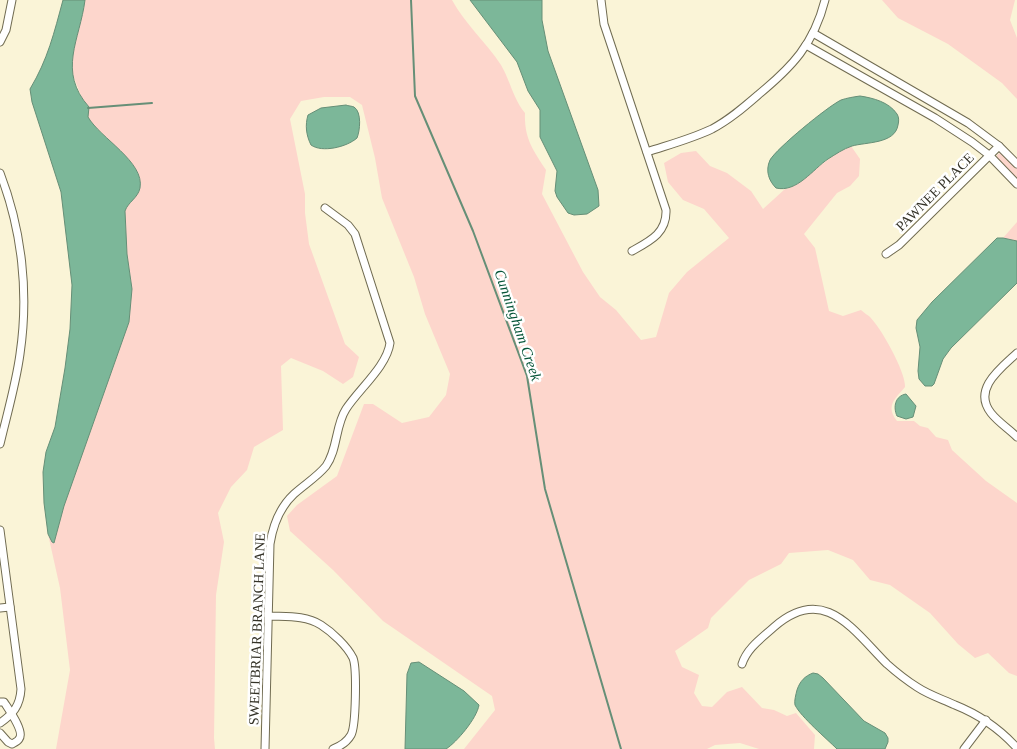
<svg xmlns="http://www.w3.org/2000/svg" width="1017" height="749" font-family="Georgia,serif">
<rect width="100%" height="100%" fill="#faf4d7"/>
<!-- green -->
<g fill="#fdd6cc">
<path d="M85,0h367c13,24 34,42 49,65 9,15 12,34 24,48 -1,25 8,37 21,57l-4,24 41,78 17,25 16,13 25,30 15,-3 13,-44 18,-21 42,-34 -25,-29 -21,-9 -15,-18 -4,-19 17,-10 15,-2 14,15 17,7 24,18 12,18 22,-20 5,-1 47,-35 14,-7 9,13 -1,17 -9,10 -13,7 -33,41 11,14 14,63 14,5 18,-6c3,3 7,5 9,7 11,11 36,55 35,70 -10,12 -20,19 -8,34h17l6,5 8,2 8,9 12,3 4,10 34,31 31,22v173l-8,-3 -21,-20 -13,5 -17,-14 -28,-31 -40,-28 -20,-5 -17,-20 -25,-10 -39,3 -8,11 -32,16 -38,38 -3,10 -33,23 7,16 17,8 -5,18 8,13 10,1 15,-15 15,-5 20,21 12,2 13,6 9,-3 19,22 -1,14h-55l-19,-6 -25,2 -8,4h-243l31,-39 -3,-14 -109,-75 -50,-51 -43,-39 -3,-15 10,-11 40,-29 27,-72h9l29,19 27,-6 17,-22 4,-21 -25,-60 -11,-37 -32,-79 -7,-40 -13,-53 -12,-8h-26l-23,4 -11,18 15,75v19l4,31 36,100 14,13 -6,20 -10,7 -20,-13 -32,-13 -10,8 2,64 -29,17 -7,23 -16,17 -13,26 6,29 -8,53 -2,143 1,11h-159l14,-79 -10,-82 -12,-54 1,3 10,-13 5,-18 65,-184 2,-41 -4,-27 -2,-43c3,-9 12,-13 15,-23 5,-20 -38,-53 -51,-68l-1,-4 -1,-11 -4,-4 -12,-31 2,-19z"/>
<polygon points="882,0 1015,0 1010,20 1017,38 1017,99 1002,83 948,44 898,18"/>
<polygon points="1000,153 1004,154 1017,169 1017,180 997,159 997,155"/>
<polygon points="1017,222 1017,241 1003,238"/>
</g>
<!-- water -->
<g fill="#7cb799" stroke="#668f77">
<path d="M63,0h22c-5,40 -28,71 4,107l-1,10c12,21 57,45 52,71 -2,10 -12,14 -15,23l2,43 5,35 -3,33 -65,184 -10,37 -2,-1 -4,-8 -4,-31 -1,-31 3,-20 9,-25 10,-59 5,-39 2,-44 -11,-93 -29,-90 -2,-13c18,-30 24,-56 33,-89z"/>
<polygon points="470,0 542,0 542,20 548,51 598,190 599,206 587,214 574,215 568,213 557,197 555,191 557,171 540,137 540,110 528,91 517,62"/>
<path d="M860,96c13,2 29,6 37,18 2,3 2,7 1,11 -3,19 -32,17 -46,21 -9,3 -16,8 -24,13 -15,10 -31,34 -52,29 -7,-7 -11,-17 -6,-28 7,-12 57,-53 71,-60 6,-2 12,-3 19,-4z"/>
<path d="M346,105c2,1 6,1 8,2 8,5 6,24 3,31 -10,9 -35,15 -46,7 -5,-10 -6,-20 -3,-30l13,-7z"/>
<polygon points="997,238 1003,238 1017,241 1017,283 951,348 943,359 934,384 932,386 925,386 919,379 918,371 920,347 916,328 917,320 932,302"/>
<path d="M906,394l10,12 -3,11 -7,2 -9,-3c-4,-9 -2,-20 9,-22z"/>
<path d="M419,662l45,29 15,14c-2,13 -22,37 -33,44h-41l2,-75 4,-11z"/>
<path d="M813,673l5,1 5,4 41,43 21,12 3,5v4l-3,7h-48c-10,-10 -36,-32 -42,-44 -1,-4 1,-11 2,-15 3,-9 8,-14 16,-17z"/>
</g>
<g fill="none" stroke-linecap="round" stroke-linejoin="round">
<!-- stream -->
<g stroke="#668f77" stroke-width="2">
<polyline points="411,0 415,96 473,231 527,376 545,489 621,749"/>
<polyline points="88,108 152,103"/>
</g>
<!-- minor casing -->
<g stroke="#706b51" stroke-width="9">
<g id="minor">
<path d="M601,0l3,24 62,186c1,23 -16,31 -34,41"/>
<polyline points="813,33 968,123 999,146 1017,164"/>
<polyline points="0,42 6,30 12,0"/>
<polyline points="806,45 935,118 972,142 989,155 1017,184"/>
<path d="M647,152c21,-7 44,-13 65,-23 17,-9 31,-21 46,-34 34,-28 56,-51 67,-95"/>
<path d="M0,173c22,57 29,120 20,181 -4,30 -13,60 -20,90"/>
<polyline points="886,254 899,245 999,146"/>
<path d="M1017,353c-16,15 -45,36 -26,60 7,9 18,16 26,24"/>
<path d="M0,530l21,159c-1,17 -8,25 -21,34"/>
<polyline points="0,608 10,607"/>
<path d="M268,616c18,1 37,-1 53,9 11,7 26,21 32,33 4,10 3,68 -2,77 -4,7 -10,11 -18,14"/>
<path d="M742,664c5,-16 20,-26 32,-37 50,-44 79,3 113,37 9,8 19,16 30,23 12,8 25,12 38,18 25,10 44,23 62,43"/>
<path d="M0,702h4c5,8 21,30 15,37 -1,2 -5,4 -7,5l-4,-2 -8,-9"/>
<path d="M265,749l5,-205c3,-19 10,-37 24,-50 11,-10 23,-17 32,-28 12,-17 9,-40 20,-57 13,-20 41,-43 44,-66l-35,-109 -7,-9 -23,-17"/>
<polyline points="964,749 986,720"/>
</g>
</g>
<!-- minor -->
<use href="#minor" stroke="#fff" stroke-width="7"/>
</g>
<g text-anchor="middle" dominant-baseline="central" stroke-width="5" stroke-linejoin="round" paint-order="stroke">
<!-- street labels -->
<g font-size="14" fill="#343227" stroke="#fff">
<text transform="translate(935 192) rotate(-45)">PAWNEE PLACE</text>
<text transform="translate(257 629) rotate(-88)">SWEETBRIAR BRANCH LANE</text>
</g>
<!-- water labels -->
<g font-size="15" font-style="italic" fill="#065538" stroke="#fff">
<text transform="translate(518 325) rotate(71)">Cunningham Creek</text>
</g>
</g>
</svg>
